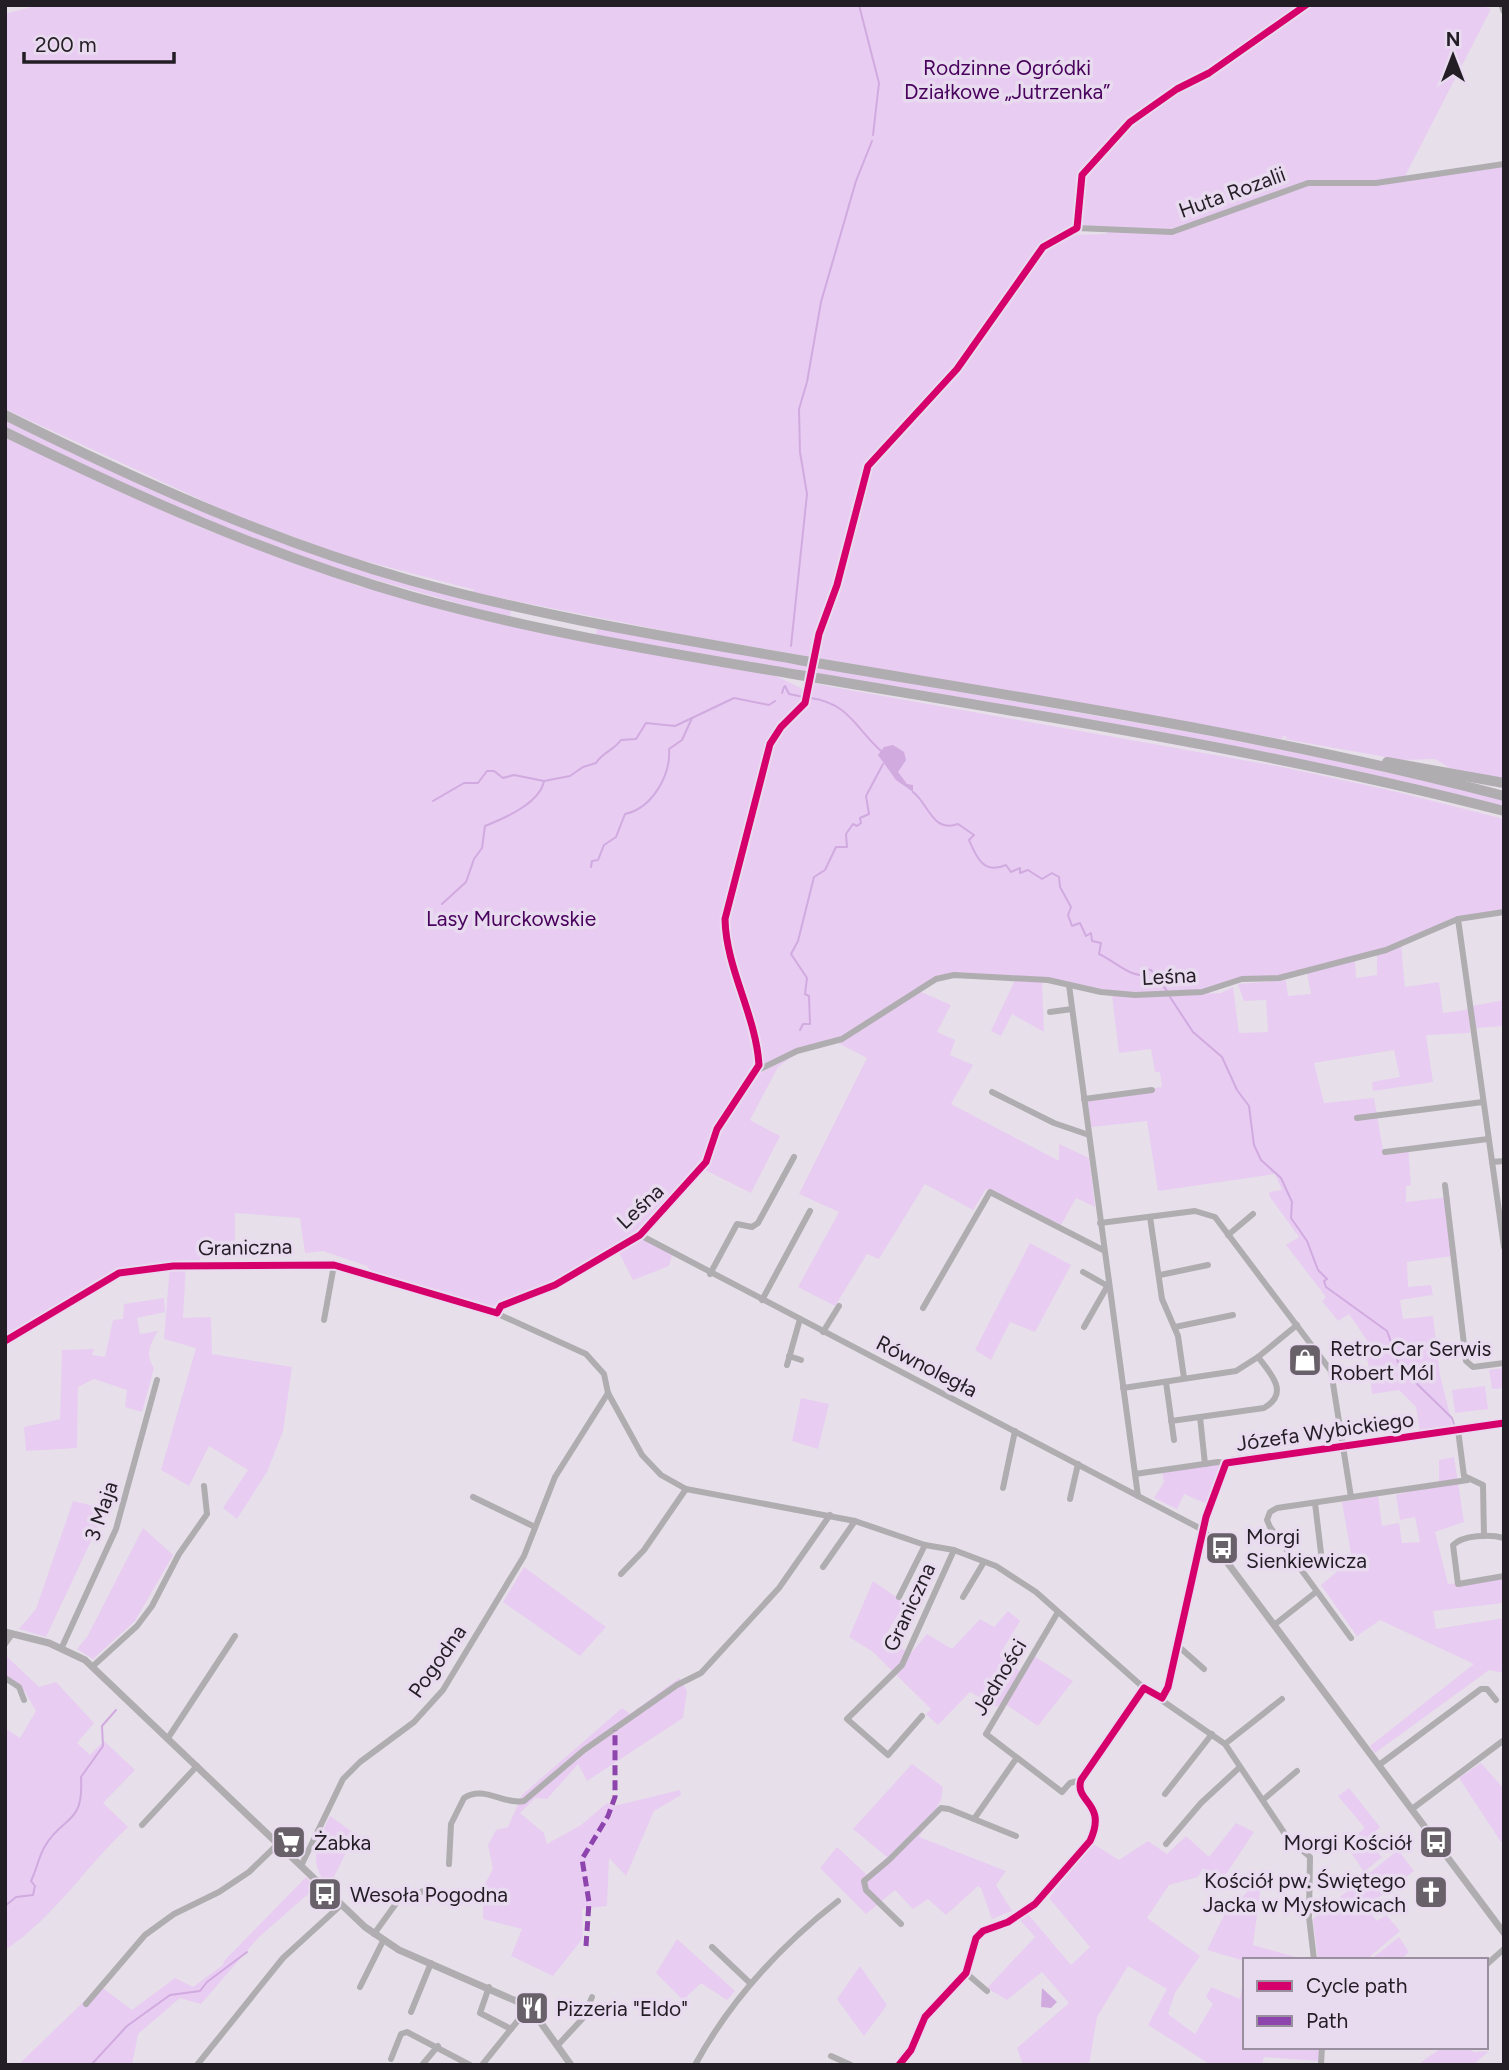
<svg xmlns="http://www.w3.org/2000/svg" width="1509" height="2070" font-family="Figtree,sans-serif">
<rect width="100%" height="100%" fill="#e7e0ea"/>
<!-- green -->
<g fill="#e8ccf2" fill-rule="evenodd">
<path d="M39,5h1441l11,4 -88,171 101,-13v613l-54,-12 -15,-9 -32,1 -119,-21 4,-2 -5,-1 -1,3 -591,-103 -220,-44 4,-2 -129,-34 -112,-41 -229,-106v-395zM1217,70l-56,34 -31,25 -45,47 -5,37 3,12 30,4 -8,5 -53,2 22,-12 5,-47 49,-56 20,-19z"/>
<polygon points="5,419 186,504 511,610 510,618 313,562 188,514 5,428"/>
<polygon points="5,437 199,527 361,587 374,588 770,673 809,692 811,683 816,684 1282,767 1389,790 1504,819 1504,910 1458,916 1386,949 1280,976 1242,978 1202,991 1137,994 1074,985 944,974 841,1038 796,1050 754,1070 719,1123 705,1161 646,1225 546,1286 493,1309 372,1274 367,1266 323,1251 305,1253 300,1218 235,1213 235,1245 201,1247 200,1264 186,1264 183,1318 211,1317 212,1354 292,1367 283,1431 267,1472 237,1519 223,1508 248,1470 209,1446 189,1486 161,1470 196,1348 164,1339 170,1264 117,1272 5,1336"/>
<polygon points="597,628 1217,737 1323,758 1504,799 1504,807 596,635"/>
<polygon points="1401,945 1405,987 1439,982 1443,1013 1466,1010 1469,1007 1470,1033 1426,1035 1433,1082 1373,1091 1372,1082 1400,1077 1394,1050 1314,1063 1324,1103 1374,1098 1383,1150 1408,1147 1411,1185 1406,1186 1406,1202 1450,1197 1453,1256 1407,1262 1408,1287 1431,1285 1433,1295 1400,1300 1403,1319 1433,1316 1440,1375 1453,1427 1420,1432 1416,1407 1399,1390 1372,1394 1368,1362 1362,1352 1370,1345 1349,1314 1338,1321 1322,1301 1326,1297 1286,1245 1299,1237 1270,1197 1269,1192 1282,1190 1275,1174 1158,1191 1147,1121 1091,1127 1087,1096 1162,1087 1160,1072 1155,1072 1151,1049 1119,1053 1112,996 1221,993 1233,987 1239,1033 1268,1032 1266,1000 1244,1001 1238,984 1286,980 1288,996 1311,994 1307,973 1355,961 1356,978 1377,975 1377,955"/>
<polygon points="1016,978 1042,982 1044,1032 1012,1014 1001,1036 991,1031"/>
<polygon points="921,992 951,1005 937,1032 955,1040 950,1055 973,1065 951,1104 1059,1161 1059,1144 1089,1158 1095,1207 1076,1198 1061,1225 986,1189 973,1210 925,1184 879,1259 867,1254 835,1306 798,1287 839,1212 799,1194 867,1058 838,1043"/>
<polygon points="1504,1000 1504,1026 1476,1028 1472,1006"/>
<polygon points="796,1054 778,1067 750,1120 780,1136 751,1193 703,1169 719,1131 755,1076"/>
<polygon points="642,1238 672,1255 669,1266 633,1280 618,1251"/>
<polygon points="1030,1243 1071,1265 1035,1332 1010,1322 991,1360 975,1350"/>
<path d="M164,1298l1,14 -28,6 3,16 18,-3c-8,13 -13,24 -4,37l-12,44 -17,-5 2,-17 -33,-11 -16,8 -1,61 -51,3 -2,-24 36,-8 2,-69 32,-1 -2,6 13,2 8,-37 10,-1 1,-15z"/>
<polygon points="1504,1368 1504,1388 1492,1389 1489,1370"/>
<polygon points="1485,1386 1488,1409 1455,1413 1452,1390"/>
<polygon points="801,1398 829,1404 818,1449 792,1441"/>
<polygon points="1454,1457 1464,1522 1435,1532 1448,1584 1504,1579 1504,1603 1433,1611 1436,1629 1504,1618 1504,1673 1489,1670 1375,1753 1370,1746 1474,1664 1380,1620 1357,1636 1321,1585 1352,1559 1342,1502 1378,1496 1382,1526 1399,1523 1402,1543 1420,1542 1415,1517 1400,1520 1396,1495 1439,1483 1439,1460"/>
<polygon points="1219,1463 1222,1466 1207,1504 1184,1494 1177,1509 1154,1498 1164,1482 1162,1471"/>
<polygon points="73,1501 106,1509 46,1637 19,1629 36,1609"/>
<polygon points="143,1528 173,1555 135,1621 93,1659 77,1649 87,1637"/>
<polygon points="524,1567 606,1627 580,1656 503,1602"/>
<polygon points="873,1581 905,1603 883,1640 911,1653 927,1634 952,1649 980,1619 994,1627 1008,1611 1020,1621 999,1656 1020,1671 1031,1654 1073,1681 1038,1726 1002,1702 997,1707 970,1692 938,1725 926,1714 931,1709 873,1652 849,1637"/>
<path d="M5,1655l34,32 17,-5 38,41 -17,20 13,12 14,-14 31,29 -32,33 25,24c-42,39 -74,91 -123,123v-222l15,10 16,-27 -11,-19 -20,-15z"/>
<polygon points="679,1678 687,1691 683,1718 587,1781 578,1764 547,1799 535,1798 520,1813 544,1833 547,1844 581,1825 607,1803 614,1806 680,1790 681,1795 654,1811 626,1876 609,1858 607,1906 582,1909 583,1938 553,1976 511,1956 522,1929 483,1919 483,1887 493,1869 488,1845 496,1830 508,1827 522,1795 622,1708 630,1714"/>
<polygon points="1481,1763 1504,1789 1504,1840 1501,1842 1459,1778"/>
<polygon points="912,1764 943,1787 941,1800 919,1837 1006,1871 996,1885 1012,1911 992,1919 981,1888 978,1886 946,1915 928,1899 913,1909 895,1890 866,1914 820,1868 837,1847 867,1875 887,1857 853,1829"/>
<polygon points="1349,1788 1380,1827 1366,1840 1382,1857 1364,1872 1345,1844 1365,1828 1338,1796"/>
<path d="M330,1816l25,18 -26,53c-22,-23 -12,-45 1,-71z"/>
<polygon points="1236,1823 1254,1832 1221,1882 1203,1868 1198,1877 1169,1885 1147,1918 1200,1956 1175,1993 1168,2014 1195,2034 1213,2004 1206,1997 1211,1987 1240,1999 1245,1967 1245,2047 1320,2047 1320,2061 1264,2057 1262,2065 1211,2065 1148,2025 1167,1989 1128,1966 1097,2017 1089,2065 1023,2065 1017,2048 1069,2003 1042,1972 1007,2000 987,1988 1035,1937 1019,1919 1028,1914 1071,1965 1090,1947 1049,1898 1092,1843 1119,1860 1148,1841 1167,1854 1186,1836 1209,1857"/>
<polygon points="1398,1850 1414,1871 1366,1907 1377,1921 1386,1915 1400,1931 1366,1960 1318,1960 1313,1919"/>
<polygon points="306,1877 316,1887 258,1938 201,2004 180,1998 138,2034 132,2065 18,2065 100,1986 132,2010 175,1978 193,1987 223,1965 224,1961"/>
<polygon points="1262,1877 1253,1945 1306,1960 1245,1961 1207,1950 1224,1915"/>
<polygon points="1399,1937 1409,1952 1400,1960 1370,1960"/>
<polygon points="677,1939 735,1991 727,2000 701,1983 683,2000 656,1973"/>
<polygon points="860,1966 887,2005 864,2036 837,1999"/>
<polygon points="1443,2047 1468,2047 1474,2052 1489,2051 1473,2065 1417,2065"/>
</g>
<!-- water -->
<g fill="#d1aae0">
<polygon points="893,745 904,752 906,760 898,772 907,784 913,785 913,792 896,780 878,755 884,747"/>
<polygon points="1042,1988 1057,2002 1051,2008 1041,2007"/>
</g>
<g fill="none" stroke-linecap="round" stroke-linejoin="round">
<!-- stream -->
<g stroke="#d1aae0" stroke-width="2">
<polyline points="859,5 879,83 873,135"/>
<polyline points="791,646 807,494 800,452 799,409 807,382 821,302 856,181 872,141"/>
<polyline points="785,686 789,694 804,697"/>
<polyline points="782,693 784,687"/>
<path d="M811,698c38,6 43,28 70,53"/>
<path d="M913,792c16,12 19,41 45,32l16,11 -5,5c7,16 14,35 37,25l5,7 9,-4v5l8,-3 14,9 10,-6 7,4 1,10 11,20 -3,8 4,11 8,-3 6,13 5,-3 1,8 9,2 -2,11c14,6 30,23 47,21l-1,-6 6,1 16,21"/>
<polyline points="433,801 464,783 478,783 487,771 494,771 503,778 514,775 544,781"/>
<path d="M591,867l1,-6 6,-1 6,-15 12,-8 9,-23c28,-6 46,-40 44,-65l13,-9 10,-22 42,-20 35,7 6,-4"/>
<path d="M442,904l24,-22 8,-23 8,-11 3,-22c20,-8 55,-23 59,-45l26,-5 13,-9 13,-4c6,-10 18,-13 25,-23l15,-1 10,-16 29,3 17,-8"/>
<polyline points="1170,997 1193,1032 1222,1057 1237,1090 1249,1106 1254,1145 1261,1160 1281,1178 1292,1202 1291,1218 1307,1241 1318,1270 1327,1279 1324,1281 1326,1287 1387,1331 1401,1370 1415,1372 1414,1381 1452,1418 1454,1424"/>
<polyline points="800,1030 803,1024 810,1024 809,996 805,994 807,978 791,954 798,941 814,877 825,870 836,847 847,847 846,834 853,824 857,826 861,823 860,818 869,814 866,796 883,764"/>
<path d="M5,1906l11,-9 17,-2 2,-9 -4,-5c6,-12 7,-23 14,-35 18,-31 39,-20 36,-69l22,-31 -1,-20 14,-16"/>
<polyline points="91,2065 127,2026 170,1995 200,1991 207,1982 247,1952"/>
</g>
<!-- minor -->
<g stroke="#b0adb1" stroke-width="6">
<polyline points="1219,65 1130,122 1082,175 1077,228 1172,232 1308,183 1376,183 1504,164"/>
<polyline points="1458,919 1504,1247"/>
<polyline points="1069,985 1138,1496"/>
<polyline points="1050,1012 1072,1009"/>
<polyline points="992,1092 1054,1123 1089,1135"/>
<polyline points="1084,1099 1152,1090"/>
<polyline points="1357,1118 1483,1102"/>
<polyline points="1385,1152 1488,1139"/>
<polyline points="1492,1162 1504,1161"/>
<polyline points="1445,1185 1466,1361 1473,1367 1504,1363"/>
<polyline points="1150,1217 1162,1299 1178,1336 1184,1378"/>
<polyline points="1100,1223 1195,1211 1215,1217 1331,1371 1351,1497"/>
<polyline points="640,1235 1203,1530 1168,1687 1162,1698"/>
<polyline points="1228,1235 1253,1214"/>
<polyline points="1083,1272 1106,1285"/>
<polyline points="710,1274 737,1224 752,1227 758,1223 794,1157"/>
<polyline points="1160,1275 1208,1265"/>
<polyline points="762,1300 810,1211"/>
<polyline points="923,1308 990,1192 1103,1250"/>
<polyline points="497,1313 501,1306 555,1285 640,1235 706,1162 717,1129 756,1071 797,1051 842,1039 936,979 954,975 1048,980 1101,992 1135,995 1202,992 1242,979 1279,978 1386,950 1458,919 1504,912"/>
<polyline points="324,1320 334,1265"/>
<polyline points="1084,1327 1108,1285"/>
<polyline points="1175,1327 1233,1315"/>
<polyline points="823,1332 839,1306"/>
<polyline points="5,1341 119,1273 173,1266 315,1263 334,1265 487,1309 586,1354 604,1374 608,1393 642,1455 661,1475 686,1489 855,1521 925,1545 954,1550 996,1566 1036,1592 1144,1688 1225,1744 1287,1837 1310,1857 1309,1917 1314,1960"/>
<polyline points="789,1356 801,1360"/>
<polyline points="787,1365 800,1319"/>
<polyline points="1166,1382 1174,1440"/>
<polyline points="1123,1388 1236,1371 1258,1357 1297,1325"/>
<polyline points="1200,1417 1205,1464"/>
<path d="M1171,1421l93,-13c26,-15 7,-34 -6,-51"/>
<polyline points="1458,1430 1464,1476 1483,1485 1484,1536"/>
<polyline points="1135,1474 1218,1462 1226,1463"/>
<polyline points="1003,1488 1015,1431"/>
<polyline points="473,1497 535,1527"/>
<polyline points="1070,1499 1078,1464"/>
<polyline points="1315,1503 1321,1553"/>
<path d="M1504,1538c-14,-4 -41,-3 -51,7l5,39 46,-8"/>
<polyline points="823,1567 855,1521"/>
<polyline points="621,1574 644,1550 686,1489"/>
<polyline points="899,1597 925,1545"/>
<polyline points="963,1597 984,1562"/>
<polyline points="1058,1612 986,1734 1062,1792 1070,1783 1081,1780"/>
<polyline points="1274,1625 1316,1592"/>
<polyline points="1351,1638 1270,1527 1267,1520 1270,1512 1277,1508 1468,1480"/>
<polyline points="5,1644 12,1634"/>
<polyline points="1177,1645 1204,1669"/>
<polyline points="62,1647 116,1529 157,1380"/>
<polyline points="93,1666 137,1626 152,1606 179,1554 207,1514 204,1486"/>
<polyline points="5,1678 19,1687 24,1700"/>
<polyline points="922,1716 888,1755 847,1719 902,1665 954,1550"/>
<polyline points="168,1738 235,1636"/>
<polyline points="1225,1744 1282,1699"/>
<polyline points="1379,1765 1481,1689 1487,1689 1496,1700"/>
<polyline points="1165,1794 1212,1734"/>
<polyline points="1264,1799 1297,1771"/>
<polyline points="1412,1809 1504,1740"/>
<polyline points="974,1819 1016,1759"/>
<polyline points="142,1825 197,1766"/>
<polyline points="1166,1844 1201,1803 1240,1767"/>
<path d="M449,1864l2,-40 13,-26c20,-13 39,7 60,3l60,-51 93,-65 24,-12 78,-85 51,-73"/>
<polyline points="301,1866 343,1779 360,1762 414,1722 443,1690 524,1556 555,1477 608,1393"/>
<polyline points="901,1924 866,1890 864,1881 889,1860 941,1808 949,1809 1016,1836"/>
<polyline points="374,1934 400,1898 424,1891"/>
<polyline points="712,1947 750,1983"/>
<polyline points="1486,1965 1504,1949"/>
<polyline points="966,1973 987,1991"/>
<polyline points="360,1987 383,1941"/>
<polyline points="489,1987 480,2013 511,2029"/>
<polyline points="86,2004 145,1935 174,1914 219,1892 249,1872 278,1844"/>
<polyline points="411,2012 431,1963"/>
<polyline points="558,2045 584,2017 592,1997"/>
<polyline points="831,2056 851,2065"/>
<polyline points="391,2059 401,2034 407,2032 470,2065"/>
<polyline points="197,2065 283,1958 341,1905"/>
<polyline points="422,2065 438,2046"/>
<polyline points="482,2065 528,2008"/>
<path d="M695,2065c36,-66 84,-118 143,-164"/>
<path d="M899,2065l12,-15 14,-33 41,-44 10,-35 7,-7 25,-9 27,-18 55,-63c18,-39 -16,-38 -9,-61l63,-92"/>
<polyline points="1321,2065 1322,2047"/>
</g>
<!-- tertiary -->
<g stroke="#b0adb1" stroke-width="7">
<polyline points="1502,5 1504,11"/>
<polyline points="1504,1423 1233,1460 1226,1463 1203,1530 1504,1933"/>
<polyline points="5,1632 49,1643 85,1660 365,1927 399,1950 523,2004 536,2016 571,2065"/>
</g>
<!-- motorway -->
<g stroke="#b0adb1" stroke-width="10">
<path d="M5,415c131,65 263,125 404,165 128,36 259,57 390,80 235,40 474,75 705,136"/>
<path d="M5,432c131,64 264,124 405,164 127,36 259,57 389,79 236,40 473,76 705,136"/>
<polyline points="1387,762 1504,783"/>
</g>
<!-- quiet -->
<polyline stroke="#8e44ad" stroke-width="5" stroke-dasharray="10 5" stroke-linecap="butt" points="586,1946 589,1902 582,1859 608,1816 615,1797 615,1730"/>
<!-- cycleway casing -->
<g stroke="#e9dbef" stroke-width="11">
<g id="cycleway">
<path d="M5,1341l114,-68 54,-7 161,-1 163,48 4,-7 54,-21 85,-50 66,-73 11,-33 42,-64c-3,-50 -33,-96 -34,-146l45,-175 11,-17 24,-24 14,-69 18,-49 31,-119 89,-97 86,-122 34,-19 5,-53 48,-53 47,-33 32,-16 97,-68"/>
<path d="M899,2065l12,-15 14,-33 41,-44 10,-35 7,-7 25,-9 27,-18 55,-63c18,-39 -16,-38 -9,-61l63,-92 18,10 6,-11 38,-170 20,-54 278,-40"/>
</g>
</g>
<!-- cycleway -->
<use href="#cycleway" stroke="#d6006c" stroke-width="7"/>
</g>
<!-- icons -->
<defs>
<g id="shop-square" transform="scale(1.75)"><rect x="-9" y="-9" width="18" height="18" rx="4" fill="#68616a" stroke="#e9dbef"/><path d="M-5-2.5h2.3a2.7 3.5 0 0 1 5.4 0H5L5.5 6h-11ZM-1.5-2.5h3a1.5 2.3 0 0 0-3 0Z" fill="#fff"/></g>
<g id="bus-square" transform="scale(1.75)"><rect x="-9" y="-9" width="18" height="18" rx="4" fill="#68616a" stroke="#e9dbef"/><path d="M-5-6H5V4H4V6H2V4H-2V6H-4V4H-5ZM-3.5-4V0h7V-4ZM-3.5 1.2v1.5H-2V1.2ZM2 1.2v1.5H3.5V1.2Z" fill="#fff"/></g>
<g id="supermarket-square" transform="scale(1.75)"><rect x="-9" y="-9" width="18" height="18" rx="4" fill="#68616a" stroke="#e9dbef"/><path d="M-6-5.5h2.5l.6 2H6L4.5 2H-2.5L-4.4-4H-6ZM-1.5 3.2a1.3 1.3 0 1 0 .1 0ZM3 3.2a1.3 1.3 0 1 0 .1 0Z" fill="#fff"/></g>
<g id="church-square" transform="scale(1.75)"><rect x="-9" y="-9" width="18" height="18" rx="4" fill="#68616a" stroke="#e9dbef"/><path d="M-1.2-6h2.4v3.5h3.3v2.4h-3.3V6h-2.4V-.1h-3.3v-2.4h3.3Z" fill="#fff"/></g>
<g id="restaurant-square" transform="scale(1.75)"><rect x="-9" y="-9" width="18" height="18" rx="4" fill="#68616a" stroke="#e9dbef"/><path d="M-5-6h1v4h1v-4h1v4h1v-4h1v5L-1.5 .5V6h-2V.5L-5-1ZM5-6V6H3V1.5H1.5Q1.5-4 5-6Z" fill="#fff"/></g>
</defs>
<g fill-rule="evenodd">
<use href="#shop-square" x="1305" y="1360"/>
<use href="#bus-square" x="1222" y="1548"/>
<use href="#supermarket-square" x="289" y="1842"/>
<use href="#bus-square" x="1436" y="1842"/>
<use href="#church-square" x="1431" y="1892"/>
<use href="#bus-square" x="325" y="1894"/>
<use href="#restaurant-square" x="532" y="2008"/>
</g>
<g text-anchor="middle" dominant-baseline="central" stroke-width="7" stroke-linejoin="round" paint-order="stroke">
<!-- park labels -->
<g font-size="21" fill="#49025d" stroke="#e9dbef">
<text x="1007" y="67">Rodzinne Ogródki<tspan x="1007" dy="24">Działkowe „Jutrzenka”</tspan></text>
<text x="511" y="918">Lasy Murckowskie</text>
</g>
<!-- street labels -->
<g font-size="21" fill="#231d25" stroke="#e9dbef">
<text transform="translate(1232 192) rotate(-20)">Huta Rozalii</text>
<text transform="translate(1169 976) rotate(-3)">Leśna</text>
<text transform="translate(640 1206) rotate(-43)">Leśna</text>
<text transform="translate(245 1247) rotate(-1)">Graniczna</text>
<text transform="translate(927 1366) rotate(27)">Równoległa</text>
<text transform="translate(1325 1431) rotate(-8)">Józefa Wybickiego</text>
<text transform="translate(101 1511) rotate(-71)">3 Maja</text>
<text transform="translate(909 1607) rotate(-65)">Graniczna</text>
<text transform="translate(437 1661) rotate(-55)">Pogodna</text>
<text transform="translate(999 1677) rotate(-59)">Jedności</text>
</g>
<!-- poi labels -->
<g font-size="21" fill="#231d25" stroke="#e9dbef" text-anchor="start">
<text x="1330" y="1348">Retro-Car Serwis<tspan x="1330" dy="24">Robert Mól</tspan></text>
<text x="1246" y="1536">Morgi<tspan x="1246" dy="24">Sienkiewicza</tspan></text>
<text x="314" y="1842">Żabka</text>
<text x="1412" y="1842" text-anchor="end">Morgi Kościół</text>
<text x="1406" y="1880" text-anchor="end">Kościół pw. Świętego<tspan x="1406" dy="24">Jacka w Mysłowicach</tspan></text>
<text x="350" y="1894">Wesoła Pogodna</text>
<text x="556" y="2008">Pizzeria "Eldo"</text>
</g>
</g>
<!-- border -->
<rect width="1509" height="2070" fill="none" stroke="#231d25" stroke-width="14"/>
<!-- legend -->
<rect x="1243" y="1958" width="245" height="91" fill="#e9dbef" stroke="#9a8f9e" stroke-width="2"/>
<rect x="1257" y="1981" width="35" height="10" fill="#d6006c" stroke="#9a8f9e" stroke-width="2"/>
<text x="1306" y="1993" font-size="21" fill="#231d25">Cycle path</text>
<rect x="1257" y="2016" width="35" height="10" fill="#8e44ad" stroke="#9a8f9e" stroke-width="2"/>
<text x="1306" y="2028" font-size="21" fill="#231d25">Path</text>
<!-- north arrow -->
<g transform="translate(1453 56)" stroke="#e9dbef" stroke-width="5" paint-order="stroke">
<path d="M0-5L12 26L0 18L-12 26Z" fill="#231d25"/>
<text y="-10" font-size="19" font-weight="bold" text-anchor="middle" fill="#231d25">N</text>
</g>
<!-- scale -->
<path d="M24 52v10h150v-10" fill="none" stroke="#231d25" stroke-width="3.5"/>
<text x="35" y="52" font-size="21" fill="#231d25" stroke="#e9dbef" stroke-width="5" paint-order="stroke">200 m</text>
</svg>
